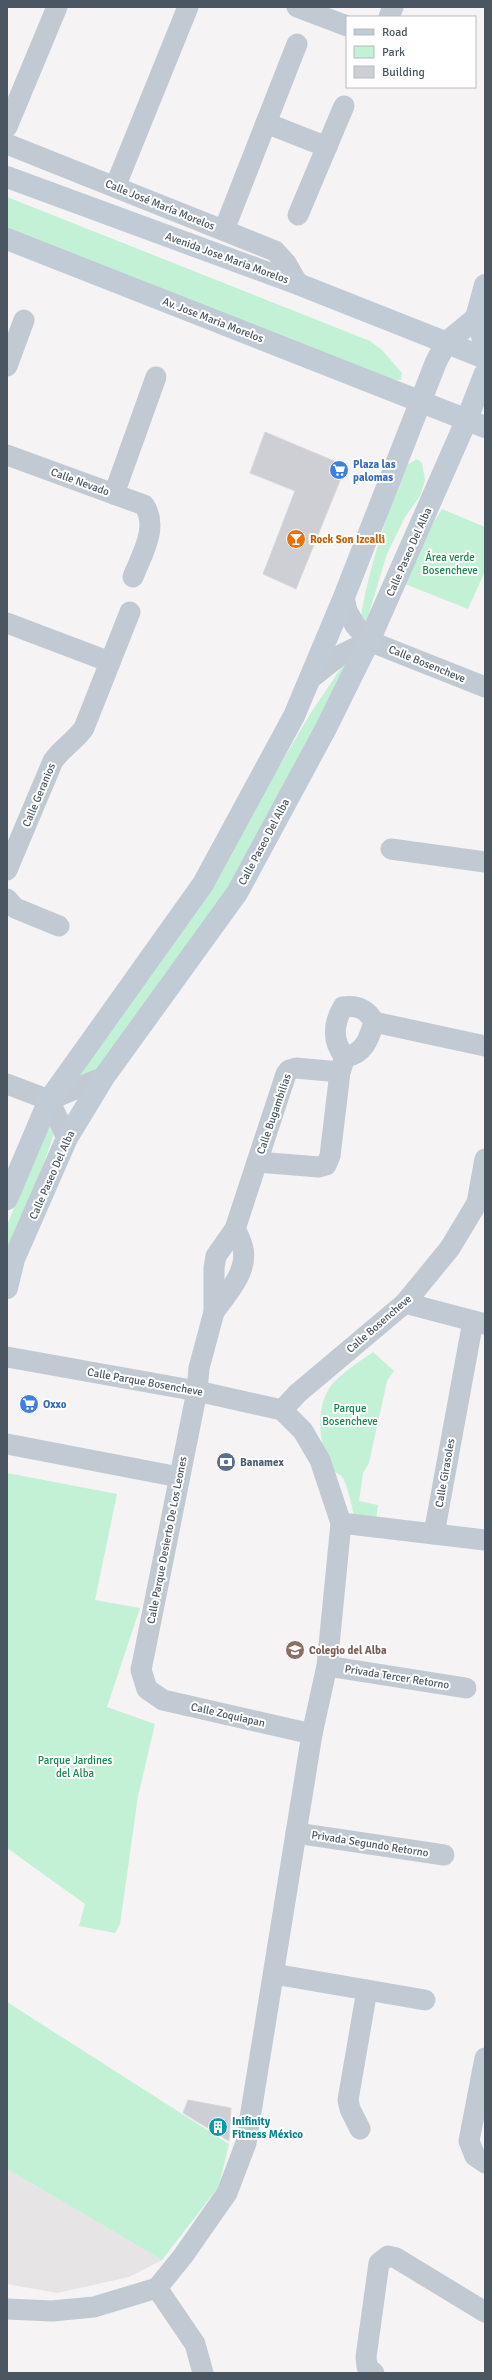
<svg xmlns="http://www.w3.org/2000/svg" width="492" height="2380" font-family="Signika,sans-serif">
<rect width="100%" height="100%" fill="#f5f3f3"/>
<!-- education -->
<polygon fill="#e6e4e5" points="7,2169 162,2260 129,2277 57,2293 7,2284"/>
<!-- green -->
<g fill="#c3f1d5">
<polygon points="7,197 370,341 382,350 402,373 401,380 386,379 7,230"/>
<path d="M417,459l5,4 3,17 -5,16 -15,21 -18,37 -22,72 -5,-4c8,-54 27,-105 45,-156z"/>
<polygon points="442,509 485,527 485,571 468,609 400,582 421,542"/>
<polygon points="347,659 348,671 236,876 101,1068 72,1085 178,936 312,711"/>
<polygon points="51,1121 54,1134 7,1267 7,1225"/>
<path d="M373,1352l21,19 -7,10 -18,82 -6,10 -4,28 19,4 -2,16 -22,-4c-2,-12 -6,-29 -11,-39 -2,-4 -9,-5 -11,-9 -14,-25 -18,-65 2,-87 11,-11 26,-21 39,-30z"/>
<polygon points="7,1473 117,1494 95,1600 140,1608 107,1707 155,1724 138,1796 120,1924 115,1933 79,1926 85,1904 7,1848"/>
<polygon points="7,2002 229,2144 219,2186 162,2260 7,2169"/>
</g>
<!-- building -->
<g fill="#cdcfd5" stroke="#d7d9de">
<polygon points="265,432 346,466 296,589 263,574 295,491 250,473"/>
<polygon points="188,2100 231,2108 229,2141 183,2113"/>
</g>
<g fill="none" stroke-linecap="round" stroke-linejoin="round">
<!-- street -->
<g stroke="#c1cad2" stroke-width="21">
<polyline points="297,7 347,26"/>
<polyline points="389,17 393,7"/>
<polyline points="266,123 327,147"/>
<polyline points="7,127 57,7"/>
<polyline points="7,144 275,251 286,263 298,284"/>
<polyline points="115,187 188,7"/>
<polyline points="298,215 344,106"/>
<polyline points="224,230 297,44"/>
<polyline points="7,366 24,320"/>
<path d="M7,455l137,50c15,22 -2,49 -11,72"/>
<polyline points="114,494 156,377"/>
<polyline points="344,597 347,611 355,625 369,641 485,687"/>
<polyline points="7,623 110,662"/>
<polyline points="310,679 339,656 369,641"/>
<polyline points="391,849 485,862"/>
<path d="M7,870l46,-109c9,-13 22,-20 31,-33l46,-116"/>
<polyline points="7,899 15,908 59,926"/>
<path d="M345,1057c-13,-15 -12,-33 -2,-50 15,-2 24,2 31,15l111,24"/>
<path d="M345,1057c19,-3 24,-18 29,-35"/>
<polyline points="7,1084 49,1100 104,1077"/>
<polyline points="49,1100 67,1138"/>
<polyline points="257,1162 319,1167 326,1165 330,1156 340,1072 344,1060"/>
<polyline points="405,1303 485,1324"/>
<path d="M214,1312c12,-17 34,-40 29,-63 -1,-7 -5,-14 -8,-20"/>
<polyline points="7,1357 197,1391 282,1410 303,1431 320,1460 341,1523 327,1666 312,1734 246,2143 227,2193 183,2256 157,2288 94,2307 52,2311 7,2309"/>
<polyline points="282,1410 298,1393 405,1303 450,1248 477,1203 485,1159"/>
<polyline points="7,1444 179,1477"/>
<polyline points="341,1523 485,1540"/>
<polyline points="434,1534 473,1321"/>
<polyline points="327,1666 466,1688"/>
<polyline points="312,1734 163,1700 147,1689 141,1670 197,1391 199,1368 214,1312 214,1268 216,1256 235,1229 286,1074 289,1070 296,1068 340,1072"/>
<polyline points="296,1833 444,1855"/>
<polyline points="274,1974 425,2000"/>
<polyline points="485,2058 469,2141 475,2156 485,2163"/>
<polyline points="360,2129 350,2109 348,2100 367,1990"/>
<polyline points="157,2288 195,2344 203,2373"/>
<polyline points="374,2373 367,2367 366,2357 379,2263 388,2256 396,2258 485,2312"/>
</g>
<!-- secondary -->
<g stroke="#c1cbd6" stroke-width="22">
<polyline points="7,177 298,284 485,358"/>
<polyline points="7,239 485,427"/>
<polyline points="485,285 476,318 485,345"/>
<polyline points="7,1199 49,1100 203,884 294,716 344,597 436,362 446,343 476,318"/>
<polyline points="7,1288 14,1259 67,1138 104,1077 237,893 325,730 369,641 467,419 485,373"/>
</g>
</g>
<!-- icons -->
<defs>
<g id="supermarket-disc" transform="scale(1)"><circle r="9.5" fill="#3f7fe0" stroke="#fff"/><path d="M-6-5.5h2.5l.6 2H6L4.5 2H-2.5L-4.4-4H-6ZM-1.5 3.2a1.3 1.3 0 1 0 .1 0ZM3 3.2a1.3 1.3 0 1 0 .1 0Z" fill="#fff"/></g>
<g id="bar-disc" transform="scale(1)"><circle r="9.5" fill="#e8710a" stroke="#fff"/><path d="M-6-5H6L.8 .8V4.5H3.5V6h-7V4.5H-.8V.8Z" fill="#fff"/></g>
<g id="bank-disc" transform="scale(1)"><circle r="9.5" fill="#5c6f8a" stroke="#fff"/><path d="M-6-4H6V4H-6ZM0-2.3a2.3 2.3 0 1 0 0 4.6a2.3 2.3 0 1 0 0-4.6Z" fill="#fff"/></g>
<g id="school-disc" transform="scale(1)"><circle r="9.5" fill="#8d6e63" stroke="#fff"/><path d="M0-5L7-2L0 1L-7-2ZM-4 1L0 2.5L4 1V4Q0 6-4 4Z" fill="#fff"/></g>
<g id="building-disc" transform="scale(1)"><circle r="9.5" fill="#0f9aa8" stroke="#fff"/><path d="M-4-6H4V6H1V3H-1V6H-4ZM-2.5-4.3h1.7v1.8h-1.7ZM.8-4.3h1.7v1.8H.8ZM-2.5-1h1.7V.8h-1.7ZM.8-1h1.7V.8H.8Z" fill="#fff"/></g>
</defs>
<g fill-rule="evenodd">
<use href="#supermarket-disc" x="339" y="470"/>
<use href="#bar-disc" x="296" y="539"/>
<use href="#supermarket-disc" x="29" y="1404"/>
<use href="#bank-disc" x="226" y="1462"/>
<use href="#school-disc" x="295" y="1650"/>
<use href="#building-disc" x="218" y="2127"/>
</g>
<g text-anchor="middle" dominant-baseline="central" stroke-width="4" stroke-linejoin="round" paint-order="stroke">
<!-- street labels -->
<g font-size="11" fill="#4a5661" stroke="#fff">
<text transform="translate(160 205) rotate(22)">Calle José María Morelos</text>
<text transform="translate(227 258) rotate(20)">Avenida Jose Maria Morelos</text>
<text transform="translate(213 320) rotate(21)">Av. Jose Maria Morelos</text>
<text transform="translate(80 482) rotate(20)">Calle Nevado</text>
<text transform="translate(409 552) rotate(-66)">Calle Paseo Del Alba</text>
<text transform="translate(427 664) rotate(22)">Calle Bosencheve</text>
<text transform="translate(39 795) rotate(-67)">Calle Geranios</text>
<text transform="translate(264 842) rotate(-62)">Calle Paseo Del Alba</text>
<text transform="translate(274 1114) rotate(-71)">Calle Bugambilias</text>
<text transform="translate(52 1175) rotate(-66)">Calle Paseo Del Alba</text>
<text transform="translate(379 1324) rotate(-41)">Calle Bosencheve</text>
<text transform="translate(145 1382) rotate(10)">Calle Parque Bosencheve</text>
<text transform="translate(445 1473) rotate(-80)">Calle Girasoles</text>
<text transform="translate(167 1540) rotate(-79)">Calle Parque Desierto De Los Leones</text>
<text transform="translate(397 1677) rotate(9)">Privada Tercer Retorno</text>
<text transform="translate(228 1715) rotate(13)">Calle Zoquiapan</text>
<text transform="translate(370 1844) rotate(9)">Privada Segundo Retorno</text>
</g>
<!-- shop labels -->
<g font-size="11" font-weight="bold" fill="#366cbe" stroke="#fff" text-anchor="start">
<text x="353" y="464">Plaza las<tspan x="353" dy="13">palomas</tspan></text>
<text x="43" y="1404">Oxxo</text>
</g>
<!-- food labels -->
<g font-size="11" font-weight="bold" fill="#c56008" stroke="#fff" text-anchor="start">
<text x="310" y="539">Rock Son Izcalli</text>
</g>
<!-- park labels -->
<g font-size="11" fill="#17864f" stroke="#fff">
<text x="450" y="557">Área verde<tspan x="450" dy="13">Bosencheve</tspan></text>
<text x="350" y="1408">Parque<tspan x="350" dy="13">Bosencheve</tspan></text>
<text x="75" y="1760">Parque Jardines<tspan x="75" dy="13">del Alba</tspan></text>
</g>
<!-- service labels -->
<g font-size="11" font-weight="bold" fill="#4e5e75" stroke="#fff" text-anchor="start">
<text x="240" y="1462">Banamex</text>
</g>
<!-- education labels -->
<g font-size="11" font-weight="bold" fill="#785e54" stroke="#fff" text-anchor="start">
<text x="309" y="1650">Colegio del Alba</text>
</g>
<!-- culture labels -->
<g font-size="11" font-weight="bold" fill="#0d838f" stroke="#fff" text-anchor="start">
<text x="232" y="2121">Inifinity<tspan x="232" dy="13">Fitness México</tspan></text>
</g>
</g>
<!-- border -->
<rect width="492" height="2380" fill="none" stroke="#4a5661" stroke-width="16"/>
<!-- legend -->
<rect x="346" y="16" width="130" height="72" fill="#ffffff" stroke="#b7bbc0"/>
<rect x="354" y="29" width="20" height="6" fill="#c1cbd6" stroke="#b7bbc0"/>
<text x="382" y="36" font-size="12" fill="#4a5661">Road</text>
<rect x="354" y="46" width="20" height="12" fill="#c3f1d5" stroke="#b7bbc0"/>
<text x="382" y="56" font-size="12" fill="#4a5661">Park</text>
<rect x="354" y="66" width="20" height="12" fill="#cdcfd5" stroke="#b7bbc0"/>
<text x="382" y="76" font-size="12" fill="#4a5661">Building</text>
</svg>
